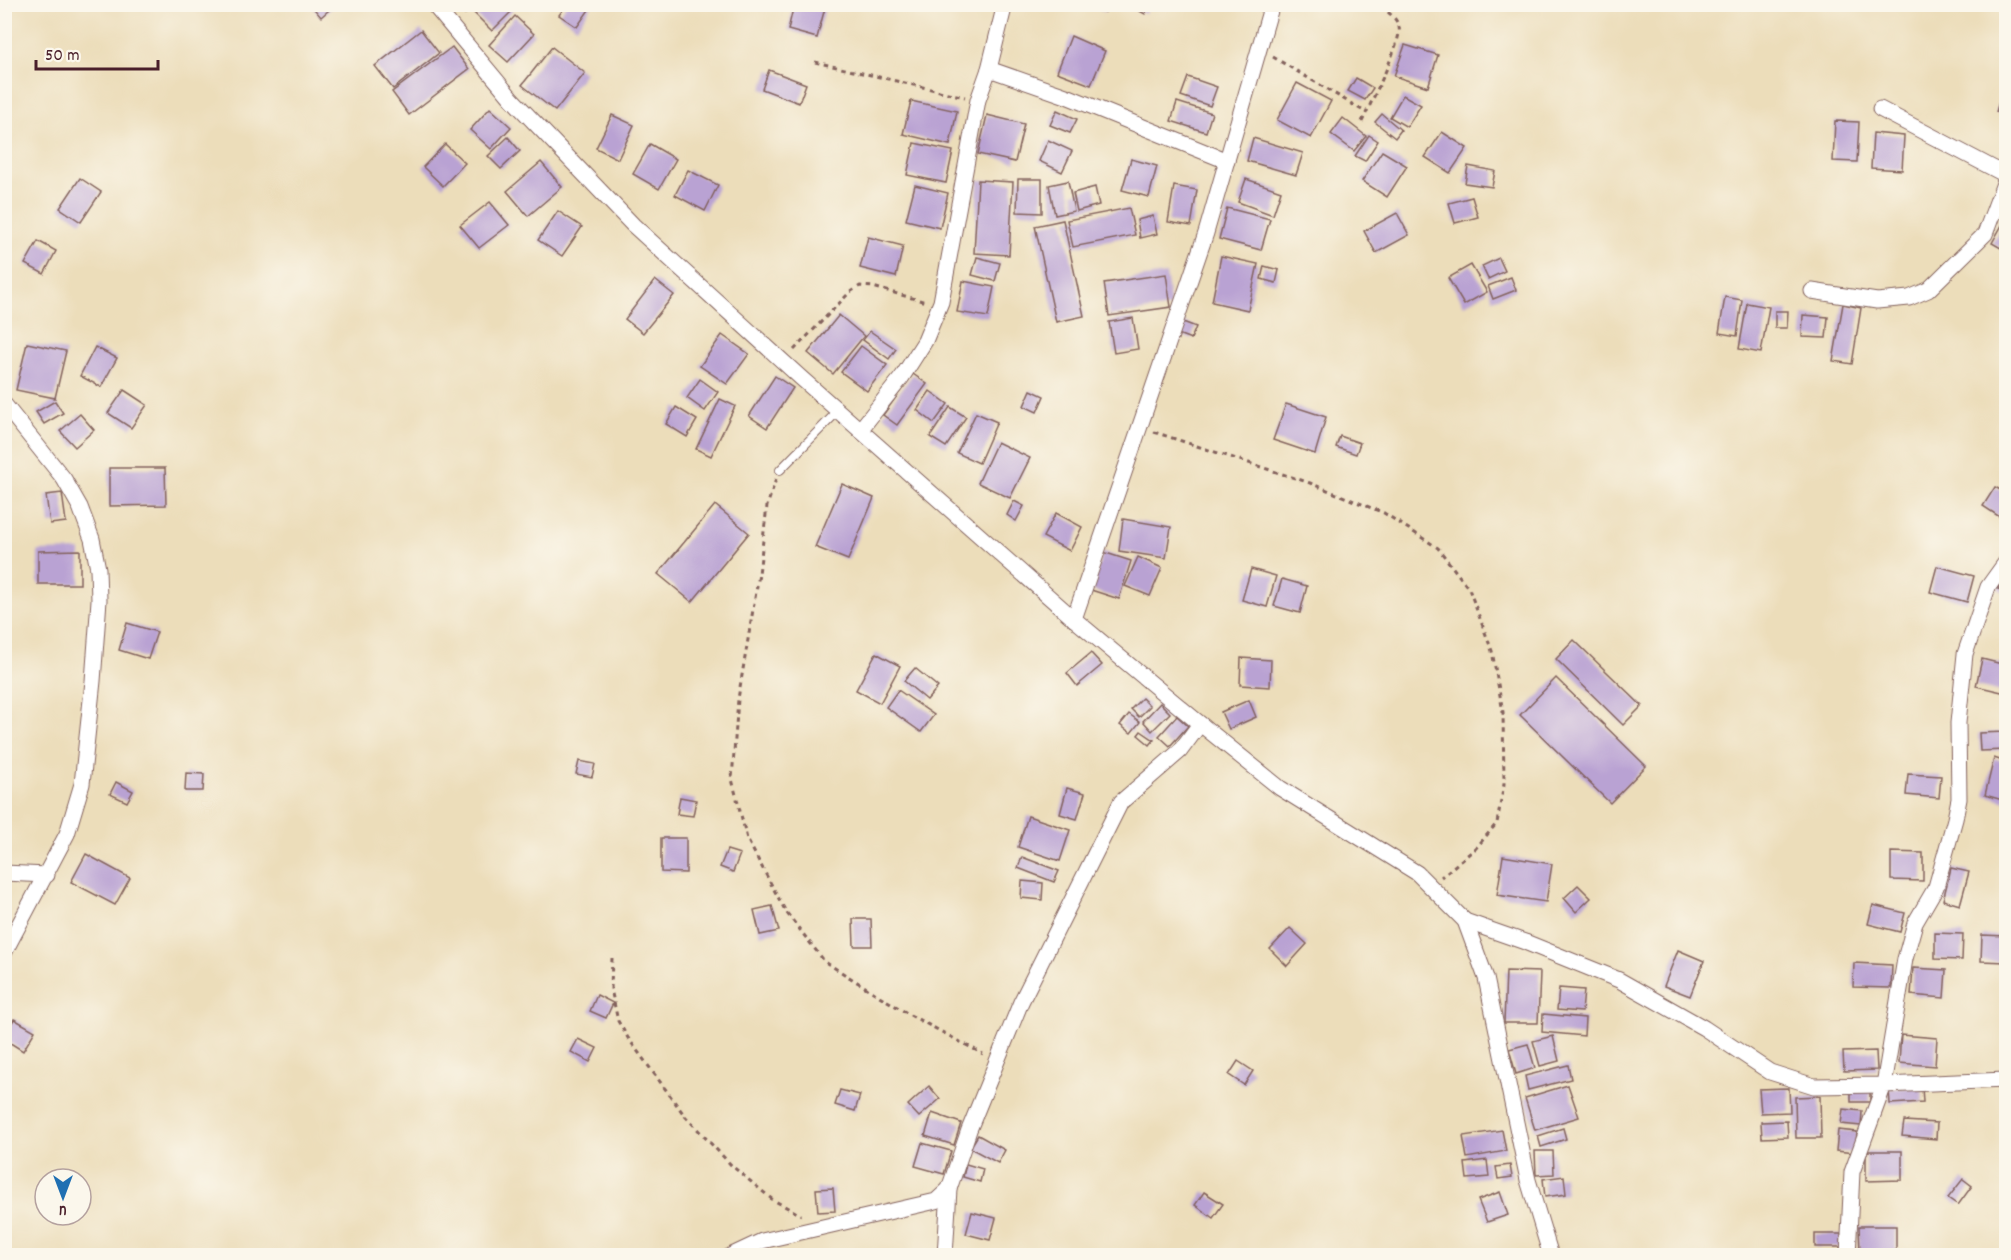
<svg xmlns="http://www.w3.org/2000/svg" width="2011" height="1260" font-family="Dekko,sans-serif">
<rect width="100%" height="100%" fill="#fbf7ec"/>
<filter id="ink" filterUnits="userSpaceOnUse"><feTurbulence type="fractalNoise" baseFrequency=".0167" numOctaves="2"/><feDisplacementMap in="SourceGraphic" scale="12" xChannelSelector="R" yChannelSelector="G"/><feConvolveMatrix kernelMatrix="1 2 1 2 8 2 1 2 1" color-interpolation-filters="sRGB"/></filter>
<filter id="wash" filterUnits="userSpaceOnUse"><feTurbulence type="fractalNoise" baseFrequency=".008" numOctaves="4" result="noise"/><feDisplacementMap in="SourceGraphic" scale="24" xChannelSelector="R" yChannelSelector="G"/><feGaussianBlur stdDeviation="1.35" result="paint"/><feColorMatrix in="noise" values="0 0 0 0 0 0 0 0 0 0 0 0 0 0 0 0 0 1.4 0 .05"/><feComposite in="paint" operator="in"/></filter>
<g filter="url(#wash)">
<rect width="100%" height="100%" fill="#ecddba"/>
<g id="blocks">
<!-- building -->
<g fill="#b9a2d3">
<polygon points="310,4 336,4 321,17"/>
<polygon points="455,4 474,4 465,14"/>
<polygon points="481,4 519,4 492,31 473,12"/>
<polygon points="567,4 593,4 577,27 559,15"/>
<polygon points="794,4 826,4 817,38 788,30"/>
<polygon points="1089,4 1109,4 1105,12"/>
<polygon points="1127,4 1150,4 1145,14"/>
<polygon points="515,16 534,34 508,62 489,45"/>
<polygon points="421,30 439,53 393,89 375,66"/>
<polygon points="1071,36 1105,51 1091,85 1057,72"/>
<polygon points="1405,45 1438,55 1428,87 1394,76"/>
<polygon points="452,47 469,69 409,115 392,92"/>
<polygon points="552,47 585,73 555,111 522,85"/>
<polygon points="769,70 806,84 799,103 762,89"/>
<polygon points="1188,77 1217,87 1210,106 1181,96"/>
<polygon points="1356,78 1373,88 1365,100 1348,91"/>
<polygon points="1297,83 1331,101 1311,138 1277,120"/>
<polygon points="2003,88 2006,89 2006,115 1996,112"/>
<polygon points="1403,95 1421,105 1407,127 1390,117"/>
<polygon points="911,101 957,111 950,145 903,134"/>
<polygon points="1177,102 1212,113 1206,132 1171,121"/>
<polygon points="490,108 511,127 491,149 470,130"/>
<polygon points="1057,110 1077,119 1070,133 1050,125"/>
<polygon points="1382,114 1401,130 1395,138 1375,122"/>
<polygon points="612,115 634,125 618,159 596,148"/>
<polygon points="987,115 1024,124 1015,162 978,154"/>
<polygon points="1343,118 1366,136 1354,151 1331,134"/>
<polygon points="1835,121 1859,122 1857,162 1833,161"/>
<polygon points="1442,132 1467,148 1450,173 1425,157"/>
<polygon points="1873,133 1904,136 1902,170 1871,168"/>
<polygon points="1369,135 1378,141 1365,161 1355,156"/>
<polygon points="508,137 520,151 501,169 488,156"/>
<polygon points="1253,138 1303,153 1296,175 1247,161"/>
<polygon points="1048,140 1072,151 1062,172 1039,161"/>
<polygon points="914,143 953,151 946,183 907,175"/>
<polygon points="445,144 465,163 443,186 423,167"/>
<polygon points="650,144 676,159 659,189 633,174"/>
<polygon points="1382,151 1407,166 1387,197 1362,181"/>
<polygon points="1131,159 1157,166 1149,197 1122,190"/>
<polygon points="541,162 562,187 528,216 507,191"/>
<polygon points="1468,166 1495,171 1492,187 1465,183"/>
<polygon points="688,170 718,185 705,211 675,195"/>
<polygon points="80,178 101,192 81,222 60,208"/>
<polygon points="1018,179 1042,179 1042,213 1017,212"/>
<polygon points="1246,179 1281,191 1273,215 1238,202"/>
<polygon points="978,180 1013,182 1009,255 974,253"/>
<polygon points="1068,181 1074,211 1055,215 1049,185"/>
<polygon points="915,185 948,193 940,228 906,220"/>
<polygon points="1174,186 1197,190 1191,226 1168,222"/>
<polygon points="1095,187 1099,205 1077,211 1073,193"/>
<polygon points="1472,197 1478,217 1455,223 1449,203"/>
<polygon points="490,202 509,225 479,248 460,225"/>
<polygon points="1129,208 1135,235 1073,247 1067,220"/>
<polygon points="1227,208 1270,219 1261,250 1219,239"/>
<polygon points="558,211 582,227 562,256 538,240"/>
<polygon points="1397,213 1409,235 1376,253 1364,231"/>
<polygon points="1153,216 1157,234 1140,238 1137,220"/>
<polygon points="2006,218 2006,251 1992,243"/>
<polygon points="1063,220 1084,316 1056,322 1035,226"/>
<polygon points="868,237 903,246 896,277 860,268"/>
<polygon points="38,241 56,251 44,274 25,264"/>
<polygon points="1221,256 1258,264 1248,310 1212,302"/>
<polygon points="977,257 1000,263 995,281 972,275"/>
<polygon points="1499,258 1505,271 1488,279 1482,266"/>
<polygon points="1471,265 1487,292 1464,305 1448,278"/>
<polygon points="1264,266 1279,270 1276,283 1261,279"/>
<polygon points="1166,274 1171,307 1109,316 1104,283"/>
<polygon points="1511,277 1516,290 1493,299 1488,286"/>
<polygon points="655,280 674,295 643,333 625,319"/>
<polygon points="963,281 994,287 988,317 957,312"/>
<polygon points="1725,297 1742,300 1737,336 1719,333"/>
<polygon points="1747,303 1769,307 1761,353 1739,349"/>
<polygon points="1843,304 1861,308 1852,364 1833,361"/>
<polygon points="1775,311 1788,311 1787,328 1775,328"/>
<polygon points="839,315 864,336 833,374 808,353"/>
<polygon points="1803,315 1828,317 1826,338 1802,337"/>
<polygon points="1133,318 1138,349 1114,353 1109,322"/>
<polygon points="1183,322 1196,327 1191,339 1178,334"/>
<polygon points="870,331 896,349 889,359 863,340"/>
<polygon points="722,335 749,354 727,384 700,366"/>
<polygon points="27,343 66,351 55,398 16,390"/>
<polygon points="861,346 887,365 867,391 841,372"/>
<polygon points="95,347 117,358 101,387 80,376"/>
<polygon points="913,374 927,384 897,425 883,415"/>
<polygon points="775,376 793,388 767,428 749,416"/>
<polygon points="700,379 718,392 705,411 687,398"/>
<polygon points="124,390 147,405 131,428 108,413"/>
<polygon points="1031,390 1044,396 1037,412 1024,406"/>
<polygon points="930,391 948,404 934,423 917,410"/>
<polygon points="720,399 735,406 711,456 696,449"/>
<polygon points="55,401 63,413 44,424 36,412"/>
<polygon points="1286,404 1326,417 1315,454 1273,440"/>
<polygon points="676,407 697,420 687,437 666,424"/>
<polygon points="950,407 966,417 946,447 930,437"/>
<polygon points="976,413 997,422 979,463 957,453"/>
<polygon points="80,414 94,430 75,447 60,431"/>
<polygon points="1340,436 1360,443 1356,454 1336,447"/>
<polygon points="997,442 1030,458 1010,498 978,483"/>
<polygon points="109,468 165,468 166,505 109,506"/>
<polygon points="842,484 874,498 848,560 815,547"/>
<polygon points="1995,487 2006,493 2006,521 1983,506"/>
<polygon points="62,493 66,522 50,524 46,495"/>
<polygon points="1014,501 1024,506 1016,521 1007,515"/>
<polygon points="715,505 749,533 692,602 658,574"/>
<polygon points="1056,513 1082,527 1070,551 1043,537"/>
<polygon points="1123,519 1171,527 1166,558 1119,551"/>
<polygon points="80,550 80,584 38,584 38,551"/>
<polygon points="1103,552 1131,561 1119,599 1091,590"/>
<polygon points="1138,557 1162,568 1150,596 1125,586"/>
<polygon points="1937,566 1974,576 1967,602 1930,592"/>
<polygon points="1251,569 1276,576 1267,607 1242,600"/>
<polygon points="1282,579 1307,586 1300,613 1274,606"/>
<polygon points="2001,581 2006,583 2006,592 1998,589"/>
<polygon points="127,623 157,632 148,659 119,650"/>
<polygon points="1574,640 1642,706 1623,725 1556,659"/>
<polygon points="876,653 900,666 880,703 856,690"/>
<polygon points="1091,653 1102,665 1077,686 1067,673"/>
<polygon points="1241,658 1271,660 1270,687 1240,685"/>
<polygon points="1982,659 2006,665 2006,693 1976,686"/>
<polygon points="915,668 938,687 927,700 904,681"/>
<polygon points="1556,678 1646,766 1610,803 1520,715"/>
<polygon points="898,690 934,715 921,732 886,707"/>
<polygon points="1142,698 1150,706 1139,717 1131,709"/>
<polygon points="1249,700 1256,717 1229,729 1221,712"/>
<polygon points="1160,703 1170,713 1152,731 1143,721"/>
<polygon points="1129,714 1140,722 1131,733 1120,725"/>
<polygon points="1177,716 1188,726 1170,746 1159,736"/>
<polygon points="1141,731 1154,740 1150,745 1138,735"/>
<polygon points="2006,732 2006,750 1980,751 1979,733"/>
<polygon points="1994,758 2006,762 2006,801 1985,795"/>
<polygon points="579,761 595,764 592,777 576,774"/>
<polygon points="186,773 204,774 203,791 185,791"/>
<polygon points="1908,774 1941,776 1939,798 1906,795"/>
<polygon points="116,782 133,791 127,802 110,794"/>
<polygon points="1067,788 1085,793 1077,819 1060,814"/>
<polygon points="680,797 696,800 693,816 677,814"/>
<polygon points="1028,816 1070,830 1060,861 1018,847"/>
<polygon points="661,838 686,838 686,873 661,872"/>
<polygon points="727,850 740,854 733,872 720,867"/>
<polygon points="1891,852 1923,853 1923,881 1891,880"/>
<polygon points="86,854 130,878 115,905 71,882"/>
<polygon points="1503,856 1552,864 1546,902 1497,895"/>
<polygon points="1022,857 1059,871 1054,882 1018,868"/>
<polygon points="1951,868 1969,872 1960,905 1943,900"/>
<polygon points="1022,881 1043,883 1042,900 1021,898"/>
<polygon points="1578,885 1591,898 1576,912 1564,898"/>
<polygon points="1873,905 1905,913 1900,932 1868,924"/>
<polygon points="772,906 779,931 760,935 754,910"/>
<polygon points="853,919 871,919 872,946 854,946"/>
<polygon points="1290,928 1307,944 1287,966 1270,949"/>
<polygon points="1935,933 1963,934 1962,960 1935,959"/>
<polygon points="1982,935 2006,936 2006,962 1981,961"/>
<polygon points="1678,950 1704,961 1690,996 1664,986"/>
<polygon points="1854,963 1892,965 1891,988 1853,987"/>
<polygon points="1913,968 1946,970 1944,998 1911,995"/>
<polygon points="1506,971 1540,972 1538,1023 1504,1023"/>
<polygon points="1559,988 1584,990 1582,1012 1557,1010"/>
<polygon points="597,995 613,1003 606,1018 590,1011"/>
<polygon points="1543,1014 1585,1018 1584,1036 1542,1032"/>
<polygon points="14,1019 35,1031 23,1051 4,1039 4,1036"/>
<polygon points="1901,1035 1937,1038 1935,1066 1899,1063"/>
<polygon points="1553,1036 1559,1061 1540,1066 1533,1041"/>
<polygon points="578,1039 597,1048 590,1062 571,1052"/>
<polygon points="1528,1044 1535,1068 1516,1074 1509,1049"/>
<polygon points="1876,1051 1877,1070 1844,1071 1843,1052"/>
<polygon points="1238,1061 1253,1071 1244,1085 1229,1075"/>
<polygon points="1568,1065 1571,1079 1528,1090 1525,1076"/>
<polygon points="1568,1085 1579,1117 1535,1130 1525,1098"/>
<polygon points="929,1086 940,1099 919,1117 908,1105"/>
<polygon points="1922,1087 1923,1102 1890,1104 1889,1089"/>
<polygon points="1789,1088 1790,1112 1761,1113 1759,1089"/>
<polygon points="840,1090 860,1095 855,1111 835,1105"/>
<rect x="1851" y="1091" width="19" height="11"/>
<polygon points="1820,1096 1821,1138 1796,1138 1795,1097"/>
<polygon points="1843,1109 1862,1111 1861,1126 1841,1124"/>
<polygon points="932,1113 961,1123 954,1145 925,1136"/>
<polygon points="1787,1121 1788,1137 1762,1138 1761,1122"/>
<polygon points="1904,1121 1937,1123 1936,1139 1902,1136"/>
<polygon points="1563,1128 1566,1139 1541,1147 1538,1136"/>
<polygon points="1502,1130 1506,1151 1467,1158 1463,1136"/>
<polygon points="1838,1130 1857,1132 1855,1153 1836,1151"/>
<polygon points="978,1135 1005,1150 998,1163 970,1148"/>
<polygon points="922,1143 951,1151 944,1174 915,1166"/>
<polygon points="1535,1151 1553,1151 1554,1174 1536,1175"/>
<polygon points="1866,1151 1902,1151 1902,1180 1866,1181"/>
<polygon points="1487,1160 1489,1177 1467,1179 1465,1163"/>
<polygon points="966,1164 983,1169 980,1182 963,1177"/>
<polygon points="1510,1165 1512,1177 1498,1179 1496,1167"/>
<polygon points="1564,1176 1566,1194 1545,1197 1543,1179"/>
<polygon points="1963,1179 1972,1186 1958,1205 1948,1198"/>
<polygon points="833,1188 835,1211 818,1212 816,1189"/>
<polygon points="1204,1192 1223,1204 1213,1218 1195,1205"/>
<polygon points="1500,1192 1508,1215 1487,1222 1478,1200"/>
<polygon points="972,1212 996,1218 990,1240 966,1234"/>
<polygon points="1859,1226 1896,1226 1896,1253 1860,1253"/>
<rect x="1815" y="1234" width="26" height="13"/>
</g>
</g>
</g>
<g filter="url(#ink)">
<use href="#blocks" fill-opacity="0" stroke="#83625d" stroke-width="1.5"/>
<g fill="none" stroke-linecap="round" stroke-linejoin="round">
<!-- service casing -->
<g stroke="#83625d" stroke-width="10">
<polyline id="service" points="780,470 838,411"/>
</g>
<!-- minor casing -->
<g stroke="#83625d" stroke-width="17">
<g id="minor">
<polyline points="433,4 512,99 633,225 801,378 1074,619 1193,718 1280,788 1417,873 1465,921 1486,978 1528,1180 1551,1256"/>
<polyline points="2006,4 2006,5"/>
<polyline points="989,69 1069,97 1227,161"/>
<polyline points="1880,109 2006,175"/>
<polyline points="1812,291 1877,301 1909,298 1928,290 1985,234 2006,178"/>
<polyline points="4,404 64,479 80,507 92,539 98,569 99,600 93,681 82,784 67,834 4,953"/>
<polyline points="860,430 902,377 925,341 941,302 978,100 989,69 1005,4"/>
<polyline points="1074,619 1206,233 1272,4"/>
<polyline points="4,873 47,875"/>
<polyline points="1465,921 1525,942 1619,980 1704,1028 1770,1072 1814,1086 1884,1085 1905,959 1915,923 1936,887 1955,819 1959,799 1958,723 1965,654 1988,587 2006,562"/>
<polyline points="730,1256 762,1241 936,1201 949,1189 969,1130 1021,1002 1121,802 1180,751 1200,724"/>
<polyline points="945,1256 949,1189"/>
<polyline points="1848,1256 1852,1172 1884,1085 2006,1080"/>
</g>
</g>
<!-- path -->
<g stroke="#83625d" stroke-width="3" stroke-dasharray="4.5 4.5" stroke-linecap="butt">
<polyline points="1273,57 1367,113"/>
<polyline points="815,62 965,97"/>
<path d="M1362,122c7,-16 41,-82 37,-95 -3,-11 -14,-17 -23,-23"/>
<polyline points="794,350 850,292 860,286 873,287 926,302"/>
<polyline points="1154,432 1310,483 1384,513 1438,548 1469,589 1492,651 1503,712 1504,784 1497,823 1476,848 1441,877"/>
<polyline points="776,479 767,506 759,574 738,699 732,779 747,839 786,912 825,962 910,1015 983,1054"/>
<polyline points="612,958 611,989 618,1021 628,1038 685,1116 732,1166 773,1200 801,1215"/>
</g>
<!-- service -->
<use href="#service" stroke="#fff" stroke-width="8"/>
<!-- minor -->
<use href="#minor" stroke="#fff" stroke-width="15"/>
</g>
</g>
<!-- margin -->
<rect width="2011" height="1260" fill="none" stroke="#fbf7ec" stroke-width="24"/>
<!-- north arrow -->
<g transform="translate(63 1197) rotate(180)"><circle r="28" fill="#fbf7ec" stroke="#b4a19f" stroke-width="1.5"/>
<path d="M0-4.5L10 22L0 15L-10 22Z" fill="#1f6fb2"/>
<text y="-9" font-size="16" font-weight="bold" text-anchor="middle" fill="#4a1f2b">U</text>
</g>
<!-- scale -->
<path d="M36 60v9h122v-9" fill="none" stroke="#4a1f2b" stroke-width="3"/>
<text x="45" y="60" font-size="18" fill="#4a1f2b" stroke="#fbf7ec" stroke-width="4.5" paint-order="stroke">50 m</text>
</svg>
